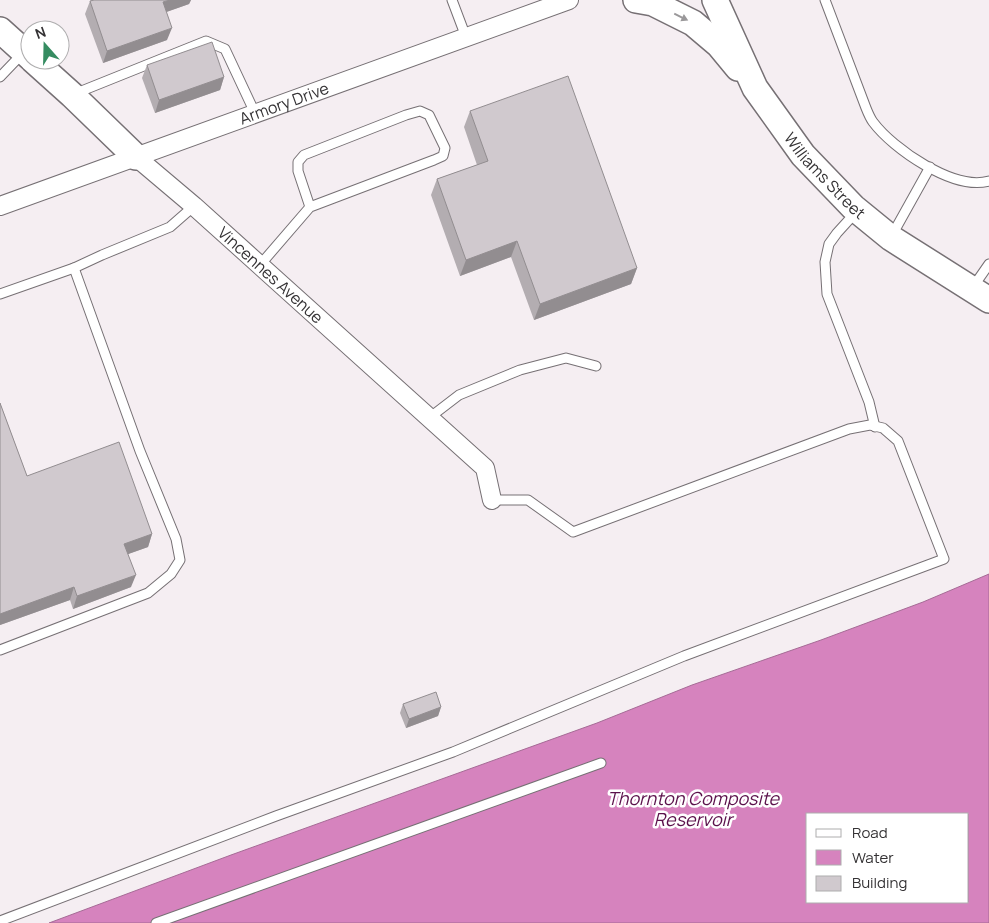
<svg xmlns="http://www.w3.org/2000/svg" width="989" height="923" font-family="Manrope,sans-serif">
<rect width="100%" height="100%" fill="#f5eef2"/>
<!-- water -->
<path fill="#d683be" stroke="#a56b95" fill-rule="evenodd" d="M989,574v349h-940l182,-68 366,-132 95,-38 129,-45 102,-38zM808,814h160v88h-160z"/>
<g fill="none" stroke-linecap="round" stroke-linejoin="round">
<!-- lane casing -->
<g stroke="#767074" stroke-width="11">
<g id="lane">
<polyline points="452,0 466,37"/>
<path d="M825,0l41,108c2,5 4,10 7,14 20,27 81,69 116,59"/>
<polyline points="0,77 22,54"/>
<polyline points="74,94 206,41 225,49 255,113"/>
<polyline points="857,211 837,233 829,244 825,262 827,294 869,402 875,427"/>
<polyline points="891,237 930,167"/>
<polyline points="260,265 310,207 298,171 298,162 304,155 406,115 420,111 429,115 445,148 443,156 434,160 310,207"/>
<polyline points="973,287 989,264"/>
<polyline points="0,294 74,268 102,255 170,227 194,206"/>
<polyline points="429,418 459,395 520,370 566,358 596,366"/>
<polyline points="0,650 148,593 171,574 180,560 176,539 140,451 74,268"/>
<polyline points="0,921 276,816 453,752 684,656 944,559 898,441 883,428 870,425 849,429 573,532 528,500 492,500"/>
<polyline points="156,923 601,763"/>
</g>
</g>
<!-- street casing -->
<g stroke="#767074" stroke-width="20">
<g id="street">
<path id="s1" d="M136,157l58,49 291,262 7,32"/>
<path id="s2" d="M0,206l569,-206"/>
</g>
</g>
<!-- secondary casing -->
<g stroke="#767074" stroke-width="28">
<g id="secondary">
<polyline points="636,0 653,3 693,23 719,45 738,68"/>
<path id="s3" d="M715,0l40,88 48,67 50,52 38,31 98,62"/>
<polyline points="0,30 30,57"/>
<polyline points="33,60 72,95 136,157"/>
</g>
</g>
<!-- lane -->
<use href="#lane" stroke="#fff" stroke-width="9"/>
<!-- street -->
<use href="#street" stroke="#fff" stroke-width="18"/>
<!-- secondary -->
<use href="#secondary" stroke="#fff" stroke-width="25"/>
</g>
<!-- wall -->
<g fill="#b3adb1">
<polygon points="94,0 191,0 189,4 166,12 167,40 103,63 85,14 90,1"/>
<polygon points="147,65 224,77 220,90 155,113 142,78"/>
<polygon points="470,111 637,268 631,284 534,320 511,257 460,276 431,195 437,179 477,165 464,127"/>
<polygon points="0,403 27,476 152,534 148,547 128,554 131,587 73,609 70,600 0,625"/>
<polygon points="403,704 441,707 438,716 406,728 400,713"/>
</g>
<!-- shaded-wall -->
<g fill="#928d90">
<polygon points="170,0 191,0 189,4 158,15 163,2"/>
<polygon points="172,28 167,40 103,63 107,51"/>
<polygon points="224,77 220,90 155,113 159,100"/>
<polygon points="517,241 511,257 460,276 466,260"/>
<polygon points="637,268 631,284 534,320 540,304"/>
<polygon points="152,534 148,547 120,557 124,544"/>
<polygon points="136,575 131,587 73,609 77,596"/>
<polygon points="74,587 70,600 0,625 0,614"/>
<polygon points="441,707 438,716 406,728 409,719"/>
</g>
<!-- building -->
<g fill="#d0c9ce" stroke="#928d90">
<polygon points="94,0 170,0 163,2 172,28 107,51 90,1"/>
<polygon points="212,42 224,77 159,100 147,65"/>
<polygon points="568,76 637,268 540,304 517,241 466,260 437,179 488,161 470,111"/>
<polygon points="0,403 27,476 119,442 152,534 124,544 136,575 77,596 74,587 0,614"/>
<polygon points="436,692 441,707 409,719 403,704"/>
</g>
<!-- one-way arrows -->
<defs><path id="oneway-solid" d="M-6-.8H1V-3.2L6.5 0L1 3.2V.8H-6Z" transform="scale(1.25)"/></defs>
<use fill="#9a989a" href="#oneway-solid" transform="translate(681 17) rotate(26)"/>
<g text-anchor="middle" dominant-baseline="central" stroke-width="5" stroke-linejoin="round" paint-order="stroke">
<!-- street labels -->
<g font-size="16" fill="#343234" stroke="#fff">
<text stroke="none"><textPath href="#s2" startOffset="302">Armory Drive</textPath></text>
<text stroke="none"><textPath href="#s3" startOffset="209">Williams Street</textPath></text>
<text stroke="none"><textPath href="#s1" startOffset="179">Vincennes Avenue</textPath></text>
</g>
<!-- water labels -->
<g font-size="18" font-style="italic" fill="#5b114b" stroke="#fff">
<text x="693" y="798">Thornton Composite<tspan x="693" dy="21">Reservoir</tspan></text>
</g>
</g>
<!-- legend -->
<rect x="806" y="813" width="162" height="90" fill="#ffffff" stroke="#aeadae"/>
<rect x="816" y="829" width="25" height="8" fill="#ffffff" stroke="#aeadae"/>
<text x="852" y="838" font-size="15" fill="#343234">Road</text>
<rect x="816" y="850" width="25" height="15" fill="#d683be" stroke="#aeadae"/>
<text x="852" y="863" font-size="15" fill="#343234">Water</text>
<rect x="816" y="876" width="25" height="15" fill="#d0c9ce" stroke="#aeadae"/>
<text x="852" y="888" font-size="15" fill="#343234">Building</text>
<!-- north arrow -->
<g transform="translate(45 45) rotate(340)"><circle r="24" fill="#ffffff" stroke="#aeadae"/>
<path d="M0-4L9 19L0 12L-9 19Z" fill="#358c61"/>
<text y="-8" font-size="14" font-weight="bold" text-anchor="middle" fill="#343234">N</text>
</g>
</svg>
